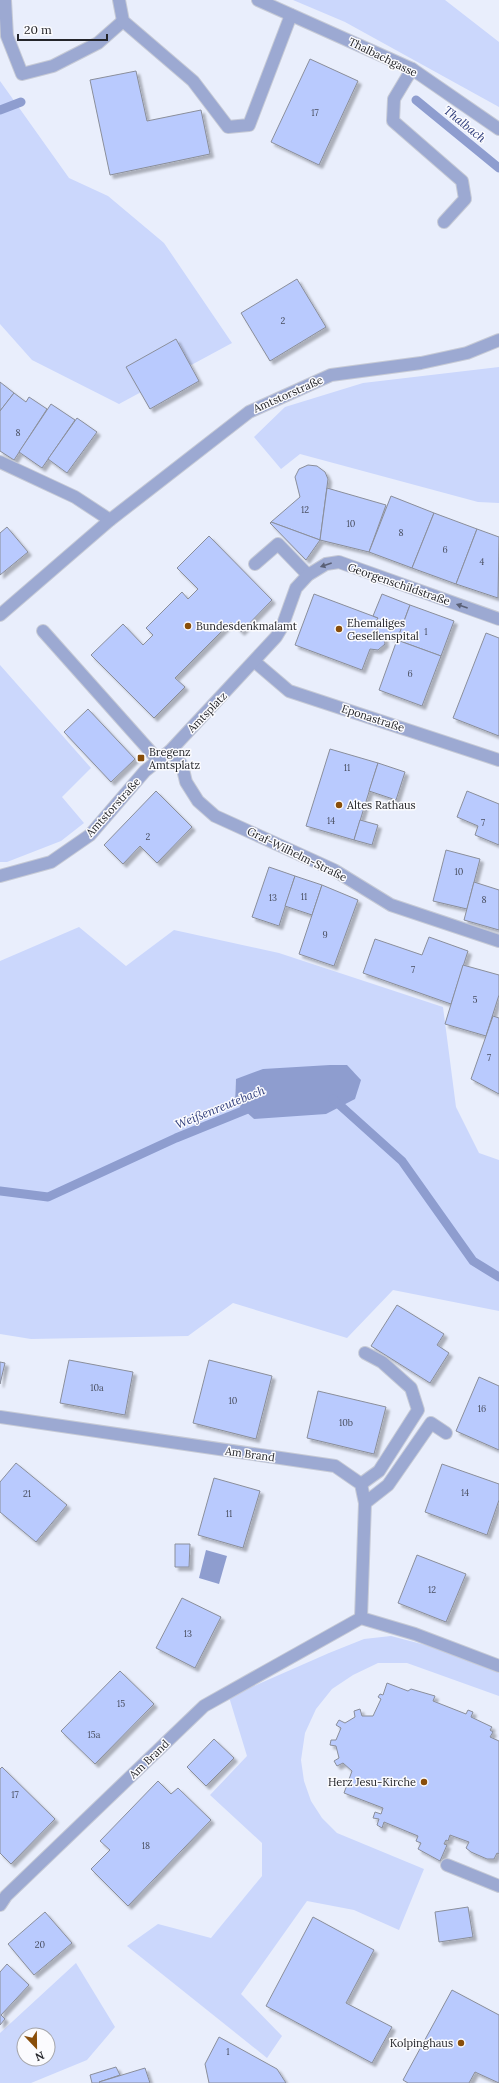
<svg xmlns="http://www.w3.org/2000/svg" width="499" height="2083" font-family="Lora,serif">
<defs>
<filter id="shadow"><feDropShadow dx="3.5" dy="3.5" stdDeviation="1" flood-color="#0004"/></filter>
</defs>
<rect width="100%" height="100%" fill="#e9eefc"/>
<!-- green -->
<g fill="#cbd7fc" fill-rule="evenodd">
<polygon points="293,0 445,0 499,42 499,107 345,22"/>
<polygon points="0,81 69,178 108,196 164,243 232,343 119,404 32,360 0,324"/>
<polygon points="499,367 499,503 478,502 300,454 281,469 254,437 285,407 363,383"/>
<polygon points="0,665 91,768 62,797 84,823 61,841 7,862 0,862"/>
<path d="M79,927l47,39 48,-36 105,23 164,54 13,100 23,46 20,7v151l-106,-21 -46,48 -114,-35 -45,33 -157,3 -31,-5v-373zM236,1079l18,40 -19,-17z"/>
<polygon points="391,1636 429,1646 499,1673 499,1696 407,1663 378,1663 353,1675 332,1689 316,1709 305,1733 301,1760 304,1781 311,1801 322,1818 337,1833 424,1869 399,1930 354,1910 307,1901 241,1994 282,2036 267,2058 127,1946 158,1924 211,1938 262,1876 262,1843 210,1795 247,1756 229,1697 329,1653 364,1639"/>
<path d="M76,1963l39,64 -28,33 -56,23h-31v-50zM24,2035h24v24h-24z"/>
</g>
<!-- water -->
<g fill="#8e9dcf">
<polygon points="330,1065 347,1065 361,1080 355,1099 326,1114 254,1119 235,1102 236,1079 263,1069"/>
<polygon points="206,1550 227,1556 219,1584 199,1578"/>
</g>
<g fill="none" stroke-linecap="round" stroke-linejoin="round">
<!-- stream -->
<g stroke="#8e9dcf" stroke-width="9">
<polyline points="416,100 499,168"/>
<polyline points="0,110 21,102"/>
<polyline points="333,1099 402,1161 473,1261 499,1277"/>
<polyline points="0,1191 48,1197 176,1138 255,1106"/>
</g>
</g>
<!-- building -->
<g fill="#b9cafe" stroke="#8a8e9a" filter="url(#shadow)">
<polygon points="310,59 358,81 319,165 271,142"/>
<polygon points="136,71 147,121 201,110 210,154 110,175 90,80"/>
<polygon points="297,279 326,327 270,361 241,313"/>
<polygon points="176,339 199,381 150,409 126,367"/>
<polygon points="0,382 14,393 0,411"/>
<polygon points="14,393 26,402 29,397 47,409 14,460 0,451 0,411"/>
<polygon points="51,404 75,420 42,468 19,452"/>
<polygon points="77,418 97,432 67,473 48,459"/>
<polygon points="308,465 317,466 325,472 328,479 320,540 271,522 300,497 295,477 299,469"/>
<polygon points="327,488 386,505 369,552 320,540"/>
<polygon points="391,496 434,513 412,568 369,552"/>
<polygon points="434,513 477,529 456,584 412,568"/>
<polygon points="271,522 320,540 306,560 270,523"/>
<polygon points="7,527 28,552 0,575 0,533"/>
<polygon points="477,529 499,537 498,598 456,584"/>
<polygon points="209,536 272,600 241,632 231,622 175,678 185,687 154,718 91,655 123,624 143,645 153,635 146,628 182,592 188,599 198,589 177,568"/>
<polygon points="314,594 378,618 375,624 379,625 376,632 384,636 385,644 378,650 370,649 362,670 295,645"/>
<polygon points="382,594 410,605 397,640 376,632 379,625 375,624 378,618 373,616"/>
<polygon points="410,605 454,621 441,656 397,640"/>
<polygon points="486,633 499,638 499,736 453,718"/>
<polygon points="397,640 441,656 422,706 379,690"/>
<polygon points="88,709 135,759 111,782 64,732"/>
<polygon points="330,749 378,763 354,840 306,826"/>
<polygon points="378,763 405,772 396,800 369,791"/>
<polygon points="156,791 192,827 157,863 140,846 123,864 104,845"/>
<polygon points="467,791 499,804 499,845 475,835 478,826 457,817"/>
<polygon points="360,820 378,825 372,845 354,840"/>
<polygon points="446,850 480,859 467,909 433,901"/>
<polygon points="269,867 295,876 279,926 252,917"/>
<polygon points="295,876 322,885 312,915 285,906"/>
<polygon points="474,882 499,890 499,930 464,920"/>
<polygon points="322,885 358,900 334,966 299,954"/>
<polygon points="429,937 468,951 451,1004 363,973 375,939 422,955"/>
<polygon points="463,965 499,975 499,995 486,1036 445,1024"/>
<polygon points="493,1016 499,1018 499,1094 471,1079"/>
<polygon points="397,1305 444,1334 437,1345 449,1353 430,1383 371,1346"/>
<polygon points="69,1360 133,1372 125,1415 60,1403"/>
<polygon points="209,1360 272,1376 256,1439 193,1423"/>
<polygon points="0,1362 5,1363 0,1384"/>
<polygon points="479,1377 499,1386 499,1450 456,1431"/>
<polygon points="318,1391 386,1407 374,1454 307,1438"/>
<polygon points="16,1463 67,1505 36,1542 0,1512 0,1482"/>
<polygon points="442,1464 499,1484 499,1500 487,1535 425,1512"/>
<polygon points="214,1478 260,1491 243,1548 198,1535"/>
<polygon points="175,1544 190,1544 189,1567 175,1567"/>
<polygon points="417,1555 466,1574 446,1622 398,1603"/>
<polygon points="182,1598 221,1617 195,1668 156,1648"/>
<polygon points="120,1671 154,1704 95,1764 61,1731"/>
<polygon points="387,1683 408,1691 411,1689 435,1696 433,1701 466,1714 468,1710 473,1712 471,1717 492,1727 490,1730 493,1732 490,1737 499,1741 499,1854 497,1853 494,1859 487,1859 471,1852 466,1848 469,1842 450,1835 448,1841 446,1840 444,1844 447,1845 440,1861 418,1849 421,1843 416,1841 418,1836 384,1822 382,1828 377,1825 379,1819 373,1818 375,1812 381,1814 383,1808 344,1793 352,1771 343,1763 337,1766 334,1761 339,1758 336,1746 330,1745 331,1740 336,1740 341,1728 336,1725 339,1720 345,1723 355,1717 354,1711 360,1709 362,1716 373,1716 381,1699 378,1697 380,1694 383,1695"/>
<polygon points="214,1739 234,1758 206,1786 187,1767"/>
<polygon points="2,1767 55,1819 11,1864 0,1853 0,1769"/>
<polygon points="158,1781 171,1794 178,1788 211,1820 128,1906 91,1869 110,1850 100,1841"/>
<polygon points="468,1907 473,1937 439,1942 435,1912"/>
<polygon points="45,1912 72,1943 34,1975 8,1944"/>
<polygon points="313,1917 374,1950 346,2003 392,2027 372,2063 266,2006"/>
<polygon points="7,1964 29,1985 1,2015 5,2019 0,2025 0,1972"/>
<polygon points="452,1990 499,2015 499,2083 475,2072 469,2083 408,2083 403,2080"/>
<polygon points="219,2037 277,2069 286,2083 209,2083 205,2064"/>
<polygon points="116,2067 120,2075 99,2082 100,2083 92,2083 90,2075"/>
<polygon points="145,2068 150,2083 100,2083 99,2082"/>
</g>
<g fill="none" stroke-linecap="round" stroke-linejoin="round">
<!-- service casing -->
<g stroke="#c6cad6" stroke-width="14">
<g id="service">
<polyline points="5,0 7,36 22,74 53,66 98,43 123,21"/>
<polyline points="119,0 123,21 193,81 228,127 249,125 291,15"/>
<polyline points="412,69 394,99 393,121 462,181 465,199 444,222"/>
<polyline points="0,462 75,497 110,520"/>
<polyline points="255,564 278,544 308,575"/>
<polyline points="43,631 158,760"/>
<polyline points="361,1484 379,1471 418,1410 411,1388 382,1362 365,1353"/>
<polyline points="365,1503 388,1485 431,1423 446,1433"/>
<polyline points="447,1865 499,1886"/>
</g>
</g>
<!-- minor casing -->
<g stroke="#c6cad6" stroke-width="14">
<g id="minor">
<polyline points="258,0 412,69 499,129"/>
<polyline points="0,615 110,520 249,412 331,375 421,363 467,353 499,340"/>
<polyline points="255,662 289,691 499,760"/>
<polyline points="170,751 182,765 186,782 198,801 215,816 334,870 391,905 499,941"/>
<polyline points="0,876 51,862 90,835 145,771 170,751 276,637 282,627 296,588 308,575 326,564 339,562 499,619"/>
<polyline points="0,1417 335,1466 361,1484 365,1503 361,1618"/>
<polyline points="0,1905 6,1896 204,1706 361,1618 415,1634 499,1666"/>
</g>
</g>
<!-- service -->
<use href="#service" stroke="#9ca9d2" stroke-width="12"/>
<!-- minor -->
<use href="#minor" stroke="#9ca9d2" stroke-width="12"/>
</g>
<!-- one-way arrows -->
<defs><path id="oneway-solid" d="M-6-.8H1V-3.2L6.5 0L1 3.2V.8H-6Z"/></defs>
<g fill="#5a6076">
<use href="#oneway-solid" transform="translate(326 565) rotate(161)"/>
<use href="#oneway-solid" transform="translate(462 606) rotate(-161)"/>
</g>
<!-- markers -->
<g fill="#894e0a" stroke="#fbfbfe" stroke-width="1.5">
<circle cx="188" cy="626" r="4"/>
<circle cx="339" cy="629" r="4"/>
<rect x="137" y="754" width="8" height="8" rx="2"/>
<circle cx="339" cy="805" r="4"/>
<circle cx="424" cy="1782" r="4"/>
<circle cx="461" cy="2043" r="4"/>
</g>
<g text-anchor="middle" dominant-baseline="central" stroke-width="3" stroke-linejoin="round" paint-order="stroke">
<!-- number labels -->
<g font-size="9" fill="#494e5f">
<text x="315" y="112">17</text>
<text x="283" y="320">2</text>
<text x="18" y="432">8</text>
<text x="305" y="509">12</text>
<text x="351" y="523">10</text>
<text x="401" y="532">8</text>
<text x="445" y="549">6</text>
<text x="482" y="561">4</text>
<text x="426" y="631">1</text>
<text x="410" y="673">6</text>
<text x="347" y="767">11</text>
<text x="331" y="820">14</text>
<text x="483" y="822">7</text>
<text x="148" y="836">2</text>
<text x="459" y="871">10</text>
<text x="304" y="896">11</text>
<text x="273" y="897">13</text>
<text x="484" y="899">8</text>
<text x="325" y="934">9</text>
<text x="413" y="969">7</text>
<text x="475" y="999">5</text>
<text x="489" y="1057">7</text>
<text x="97" y="1387">10a</text>
<text x="233" y="1400">10</text>
<text x="482" y="1408">16</text>
<text x="346" y="1422">10b</text>
<text x="465" y="1492">14</text>
<text x="27" y="1493">21</text>
<text x="229" y="1513">11</text>
<text x="432" y="1589">12</text>
<text x="188" y="1633">13</text>
<text x="121" y="1703">15</text>
<text x="94" y="1734">15a</text>
<text x="15" y="1794">17</text>
<text x="146" y="1845">18</text>
<text x="40" y="1944">20</text>
<text x="228" y="2051">1</text>
</g>
<!-- street labels -->
<g font-size="11" fill="#24252a" stroke="#fbfbfe">
<text transform="translate(383 57) rotate(26)">Thalbachgasse</text>
<text transform="translate(288 394) rotate(-24)">Amtstorstraße</text>
<text transform="translate(399 584) rotate(19)">Georgenschildstraße</text>
<text transform="translate(207 712) rotate(-46)">Amtsplatz</text>
<text transform="translate(373 718) rotate(18)">Eponastraße</text>
<text transform="translate(113 807) rotate(-48)">Amtstorstraße</text>
<text transform="translate(297 854) rotate(26)">Graf-Wilhelm-Straße</text>
<text transform="translate(250 1454) rotate(8)">Am Brand</text>
<text transform="translate(149 1759) rotate(-44)">Am Brand</text>
</g>
<!-- poi labels -->
<g font-size="11" fill="#24252a" stroke="#fbfbfe" text-anchor="start">
<text x="347" y="623">Ehemaliges<tspan x="347" dy="13">Gesellenspital</tspan></text>
<text x="196" y="626">Bundesdenkmalamt</text>
<text x="149" y="752">Bregenz<tspan x="149" dy="13">Amtsplatz</tspan></text>
<text x="347" y="805">Altes Rathaus</text>
<text x="416" y="1782" text-anchor="end">Herz Jesu-Kirche</text>
<text x="453" y="2043" text-anchor="end">Kolpinghaus</text>
</g>
<!-- water labels -->
<g font-size="12" font-style="italic" fill="#313f7d" stroke="#fbfbfe">
<text transform="translate(465 124) rotate(39)">Thalbach</text>
<text transform="translate(220 1107) rotate(-22)">Weißenreutebach</text>
</g>
</g>
<!-- north arrow -->
<g transform="translate(36 2047) rotate(158)"><circle r="19" fill="#fbfbfe" stroke="#a5a5a9"/>
<path d="M0-3L7 15L0 10L-7 15Z" fill="#894e0a"/>
<text y="-6" font-size="11" font-weight="bold" text-anchor="middle" fill="#24252a">N</text>
</g>
<!-- scale -->
<path d="M18 34v6h89v-6" fill="none" stroke="#24252a" stroke-width="2"/>
<text x="24" y="34" font-size="12" fill="#24252a" stroke="#fbfbfe" stroke-width="3" paint-order="stroke">20 m</text>
</svg>
